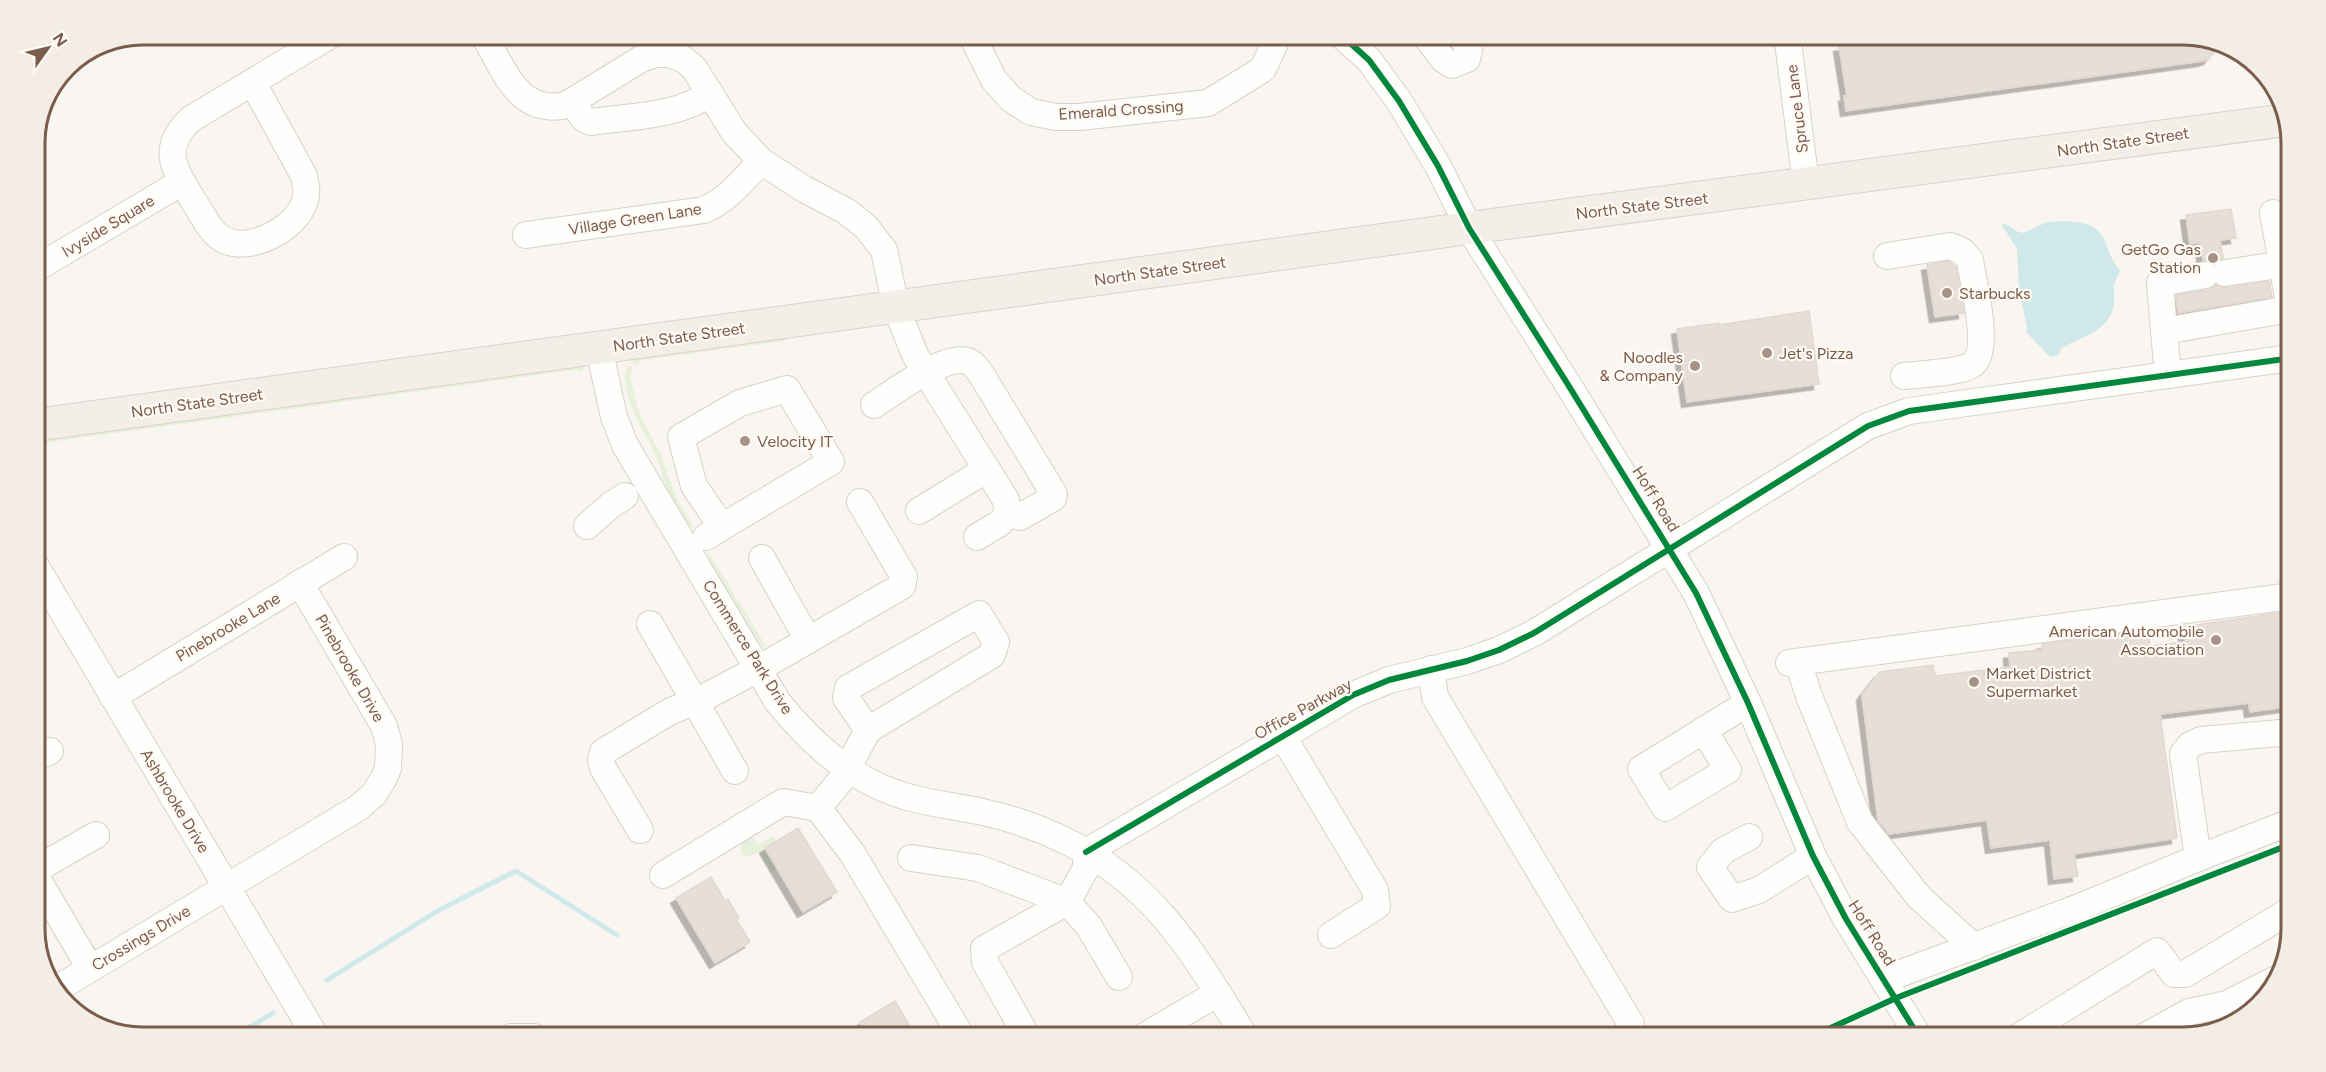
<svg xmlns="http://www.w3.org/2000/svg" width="2326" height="1072" font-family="Figtree,sans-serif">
<defs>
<filter id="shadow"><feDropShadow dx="-5.5" dy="5.5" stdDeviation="0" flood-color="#0004"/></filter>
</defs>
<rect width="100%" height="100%" fill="#f9f5f0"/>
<!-- green -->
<g fill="#e7f0db">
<polygon points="787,335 785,341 643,360 635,365 631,361 636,358"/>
<polygon points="579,365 584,366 582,371 574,370 35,444 35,440"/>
<path d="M628,365l4,2 -2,10 9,36 21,40 16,44 18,31c-20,-7 -31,-54 -38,-72 -10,-24 -40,-64 -28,-91z"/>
<polygon points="708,551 761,638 766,648 756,640 709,561"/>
<polygon points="752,836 758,845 773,836 776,841 765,848 777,868 771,872 759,851 749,857 743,855 740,842"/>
</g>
<!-- water -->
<path fill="#d0e8ea" d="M2064,221c50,2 34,22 56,50 -2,5 -5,9 -6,14 -1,8 2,15 -1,24 -8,25 -33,27 -52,40l-2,6 -9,2 -24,-25 1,-5 -8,-38 -2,-40 -15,-24 2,-2 12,8 7,2 24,-11z"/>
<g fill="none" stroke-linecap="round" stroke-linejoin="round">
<!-- stream -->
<g stroke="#d0e8ea" stroke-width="5">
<polyline points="327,980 439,910 516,871 617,935"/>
<polyline points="233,1037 273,1013"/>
</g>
</g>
<!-- building -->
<g fill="#e6ded7" stroke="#e2d8d2" stroke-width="1.5" filter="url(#shadow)">
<polygon points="1915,34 2183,34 2198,38 2201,43 2207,42 2212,46 2213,53 2209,59 2202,61 1846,111 1844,96 1847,96 1839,46"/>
<polygon points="2231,209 2236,238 2220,240 2223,258 2214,263 2203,260 2200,242 2190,244 2186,215"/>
<polygon points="1948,261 1956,267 1964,313 1935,317 1927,265"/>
<polygon points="2269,281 2272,297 2178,313 2176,295 2208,290 2216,285 2227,288"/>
<polygon points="1809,311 1819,384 1687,402 1677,329 1719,323 1719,325"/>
<polygon points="2291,611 2291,706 2250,712 2249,703 2160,714 2177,838 2074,854 2078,876 2054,879 2050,840 1991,848 1987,820 1889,834 1878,820 1862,695 1880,672 1933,665 1935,676 2010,667 2009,653 2042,650 2042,644 2148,630 2150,646 2185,642 2183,627"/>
<polygon points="798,828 837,892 803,912 765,848"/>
<polygon points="711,877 725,901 728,899 739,918 736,919 750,942 715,963 676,898"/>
<polygon points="895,1001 917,1038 869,1038 860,1022"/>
</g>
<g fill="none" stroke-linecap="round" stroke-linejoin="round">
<!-- minor casing -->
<g stroke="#d7d1cb" stroke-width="28">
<g id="minor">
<path d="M483,34c21,35 35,82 83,71l75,-46 14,-5h15l13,5 11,9 40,64 27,29 43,28 42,22 20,16 18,23 12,57 19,48 91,145 2,13 -8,10 -23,14"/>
<polyline points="971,34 994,80 1011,99 1031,112 1056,117 1080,117 1208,103 1263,69 1279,34"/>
<polyline points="1340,34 1369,60 1399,101 1438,166 1469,228 1567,383 1696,593 1748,703 1813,856 1846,919 1919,1037"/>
<polyline points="1424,34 1443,59 1452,65 1467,59 1469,50 1460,34"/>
<polyline points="1787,34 1806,184"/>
<path d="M253,83l51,93c2,9 4,18 0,27 -9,26 -54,50 -80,37 -13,-7 -19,-21 -26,-32 -20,-33 -42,-57 -7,-89l141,-85"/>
<path d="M572,102l12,17 7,3c39,-6 88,-5 119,-29"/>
<path d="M526,235l178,-25c25,-11 39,-30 57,-49"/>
<path d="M1887,256l63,-10 12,5 8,9c3,22 21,89 3,104 -12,9 -53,10 -69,12"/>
<polyline points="35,269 182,182"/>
<polyline points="2225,273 2291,263"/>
<polyline points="2164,331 2160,283 2205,275"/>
<path d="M599,348l15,69 11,28 152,256c36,45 80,84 138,98 24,6 48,8 72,14 26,6 52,15 77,27 92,45 130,114 181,197"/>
<polyline points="2168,375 2164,331 2290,309 2273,213"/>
<path d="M874,405c20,-13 70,-51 93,-44 7,2 10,8 14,13l73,120 -1,4 -33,19 -12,-4"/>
<polyline points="919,511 987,469"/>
<polyline points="587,526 611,505 625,496"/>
<polyline points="706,537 722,527 831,462 787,389 740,403 681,437 694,486 722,527"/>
<polyline points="762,558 808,640"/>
<polyline points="35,565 316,1037"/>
<polyline points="650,624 735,771"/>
<polyline points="1798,662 1809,696 1860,822 1919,897 1974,947"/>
<polyline points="1789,663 2291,596"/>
<polyline points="1431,669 1435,697 1631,1024"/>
<polyline points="113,697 344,557"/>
<polyline points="868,730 846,698 848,688 979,614 996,642 992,655 868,730 841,780 818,808 852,853 962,1037"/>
<polyline points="1704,730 1728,770 1665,808 1641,769 1748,703"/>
<polyline points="1282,735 1375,890 1377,906 1331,935"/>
<polyline points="35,759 50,751"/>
<polyline points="640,830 603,768 601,760 603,752 669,712 705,697 758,669 902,586 904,577 860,502"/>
<polyline points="1749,837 1723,851 1710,867 1732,899 1759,890 1813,856"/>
<polyline points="911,858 978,868 1067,902"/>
<polyline points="2198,858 2183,754 2190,745 2201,740 2291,732"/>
<polyline points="35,870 96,835"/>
<polyline points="35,875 90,968"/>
<polyline points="663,875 783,802 818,808"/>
<polyline points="1119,977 1088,925 1067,902 1086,868 1086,852 1353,695 1389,680 1467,661 1499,650 1534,633 1868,426 1909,411 2291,358"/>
<polyline points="1885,979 2077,908 2198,858 2291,822"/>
<polyline points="55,990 358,808 374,794 384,778 388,768 389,744 384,726 300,583"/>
<polyline points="1025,1033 985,962 984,949 1067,902"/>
<polyline points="511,1037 534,1037"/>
<polyline points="1143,1037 1218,993"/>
<polyline points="2018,1037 2157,951 2174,974 2185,974 2291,910"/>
<polyline points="2144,1037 2189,1012 2227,1004 2276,979"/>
</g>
</g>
<!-- major casing -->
<g stroke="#dad1cc" stroke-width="34">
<polyline id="major" points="35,425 1469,228 2286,120"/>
</g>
<!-- minor -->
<use href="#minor" stroke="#fefefd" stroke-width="26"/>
<!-- major -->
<use href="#major" stroke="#f3eee8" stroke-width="32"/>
<!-- cycleway casing -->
<g stroke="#fffaf3" stroke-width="10">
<g id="cycleway">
<polyline points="1340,34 1369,60 1399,101 1438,166 1469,228 1567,383 1696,593 1748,703 1813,856 1846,919 1919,1037"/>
<polyline points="1086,852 1353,695 1389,680 1467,661 1499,650 1534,633 1868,426 1909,411 2291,358"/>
<polyline points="1811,1037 1896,998 2291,844"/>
</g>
</g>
<!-- cycleway -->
<use href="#cycleway" stroke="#00873e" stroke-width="6"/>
</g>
<!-- markers -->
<g fill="#a69286" stroke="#fffaf3" stroke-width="2">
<circle cx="2213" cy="258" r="6"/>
<circle cx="1947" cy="293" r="6"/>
<circle cx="1767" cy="353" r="6"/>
<circle cx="1695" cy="366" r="6"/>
<circle cx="745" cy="441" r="6"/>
<circle cx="2216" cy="640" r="6"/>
<circle cx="1974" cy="682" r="6"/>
</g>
<g text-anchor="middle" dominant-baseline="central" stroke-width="4.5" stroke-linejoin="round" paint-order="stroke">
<!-- street labels -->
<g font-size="16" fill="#7a5c4d" stroke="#fffaf3">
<text transform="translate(1797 109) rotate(-97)">Spruce Lane</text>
<text transform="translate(1121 110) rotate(-4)">Emerald Crossing</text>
<text transform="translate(2123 142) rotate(-8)">North State Street</text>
<text transform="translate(1642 206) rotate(-7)">North State Street</text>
<text transform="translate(635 219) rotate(-9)">Village Green Lane</text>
<text transform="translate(108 226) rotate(-31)">Ivyside Square</text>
<text transform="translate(1160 271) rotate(-8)">North State Street</text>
<text transform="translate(679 337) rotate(-8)">North State Street</text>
<text transform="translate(197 403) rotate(-8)">North State Street</text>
<text transform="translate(1656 499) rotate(58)">Hoff Road</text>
<text transform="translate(228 627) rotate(-31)">Pinebrooke Lane</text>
<text transform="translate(748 647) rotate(58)">Commerce Park Drive</text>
<text transform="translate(350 668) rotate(60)">Pinebrooke Drive</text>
<text transform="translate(1303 709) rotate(-29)">Office Parkway</text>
<text transform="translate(175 801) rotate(59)">Ashbrooke Drive</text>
<text transform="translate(1872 933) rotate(58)">Hoff Road</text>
<text transform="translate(141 938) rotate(-31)">Crossings Drive</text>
</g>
<!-- poi labels -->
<g font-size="16" fill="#7a5c4d" stroke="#fffaf3" text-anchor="start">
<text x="2201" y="249" text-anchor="end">GetGo Gas<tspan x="2201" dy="18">Station</tspan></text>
<text x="1959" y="293">Starbucks</text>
<text x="1779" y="353">Jet's Pizza</text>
<text x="1683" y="357" text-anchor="end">Noodles<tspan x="1683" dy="18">&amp; Company</tspan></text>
<text x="757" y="441">Velocity IT</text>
<text x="2204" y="631" text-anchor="end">American Automobile<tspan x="2204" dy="18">Association</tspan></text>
<text x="1986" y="673">Market District<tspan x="1986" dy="18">Supermarket</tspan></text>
</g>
</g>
<!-- crop -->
<path d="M0 0H2326V1072H0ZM143 45H2183A98 98 0 0 1 2281 143V929A98 98 0 0 1 2183 1027H143A98 98 0 0 1 45 929V143A98 98 0 0 1 143 45Z" fill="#f4ede6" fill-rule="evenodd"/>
<path fill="none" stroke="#7a5c4d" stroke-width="3" d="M143 45H2183A98 98 0 0 1 2281 143V929A98 98 0 0 1 2183 1027H143A98 98 0 0 1 45 929V143A98 98 0 0 1 143 45Z"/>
<!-- north arrow -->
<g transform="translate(48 48) rotate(56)" stroke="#fffaf3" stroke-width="4.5" paint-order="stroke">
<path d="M0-4.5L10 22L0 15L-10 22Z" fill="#7a5c4d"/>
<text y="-9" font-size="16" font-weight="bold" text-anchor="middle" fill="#7a5c4d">N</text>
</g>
</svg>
